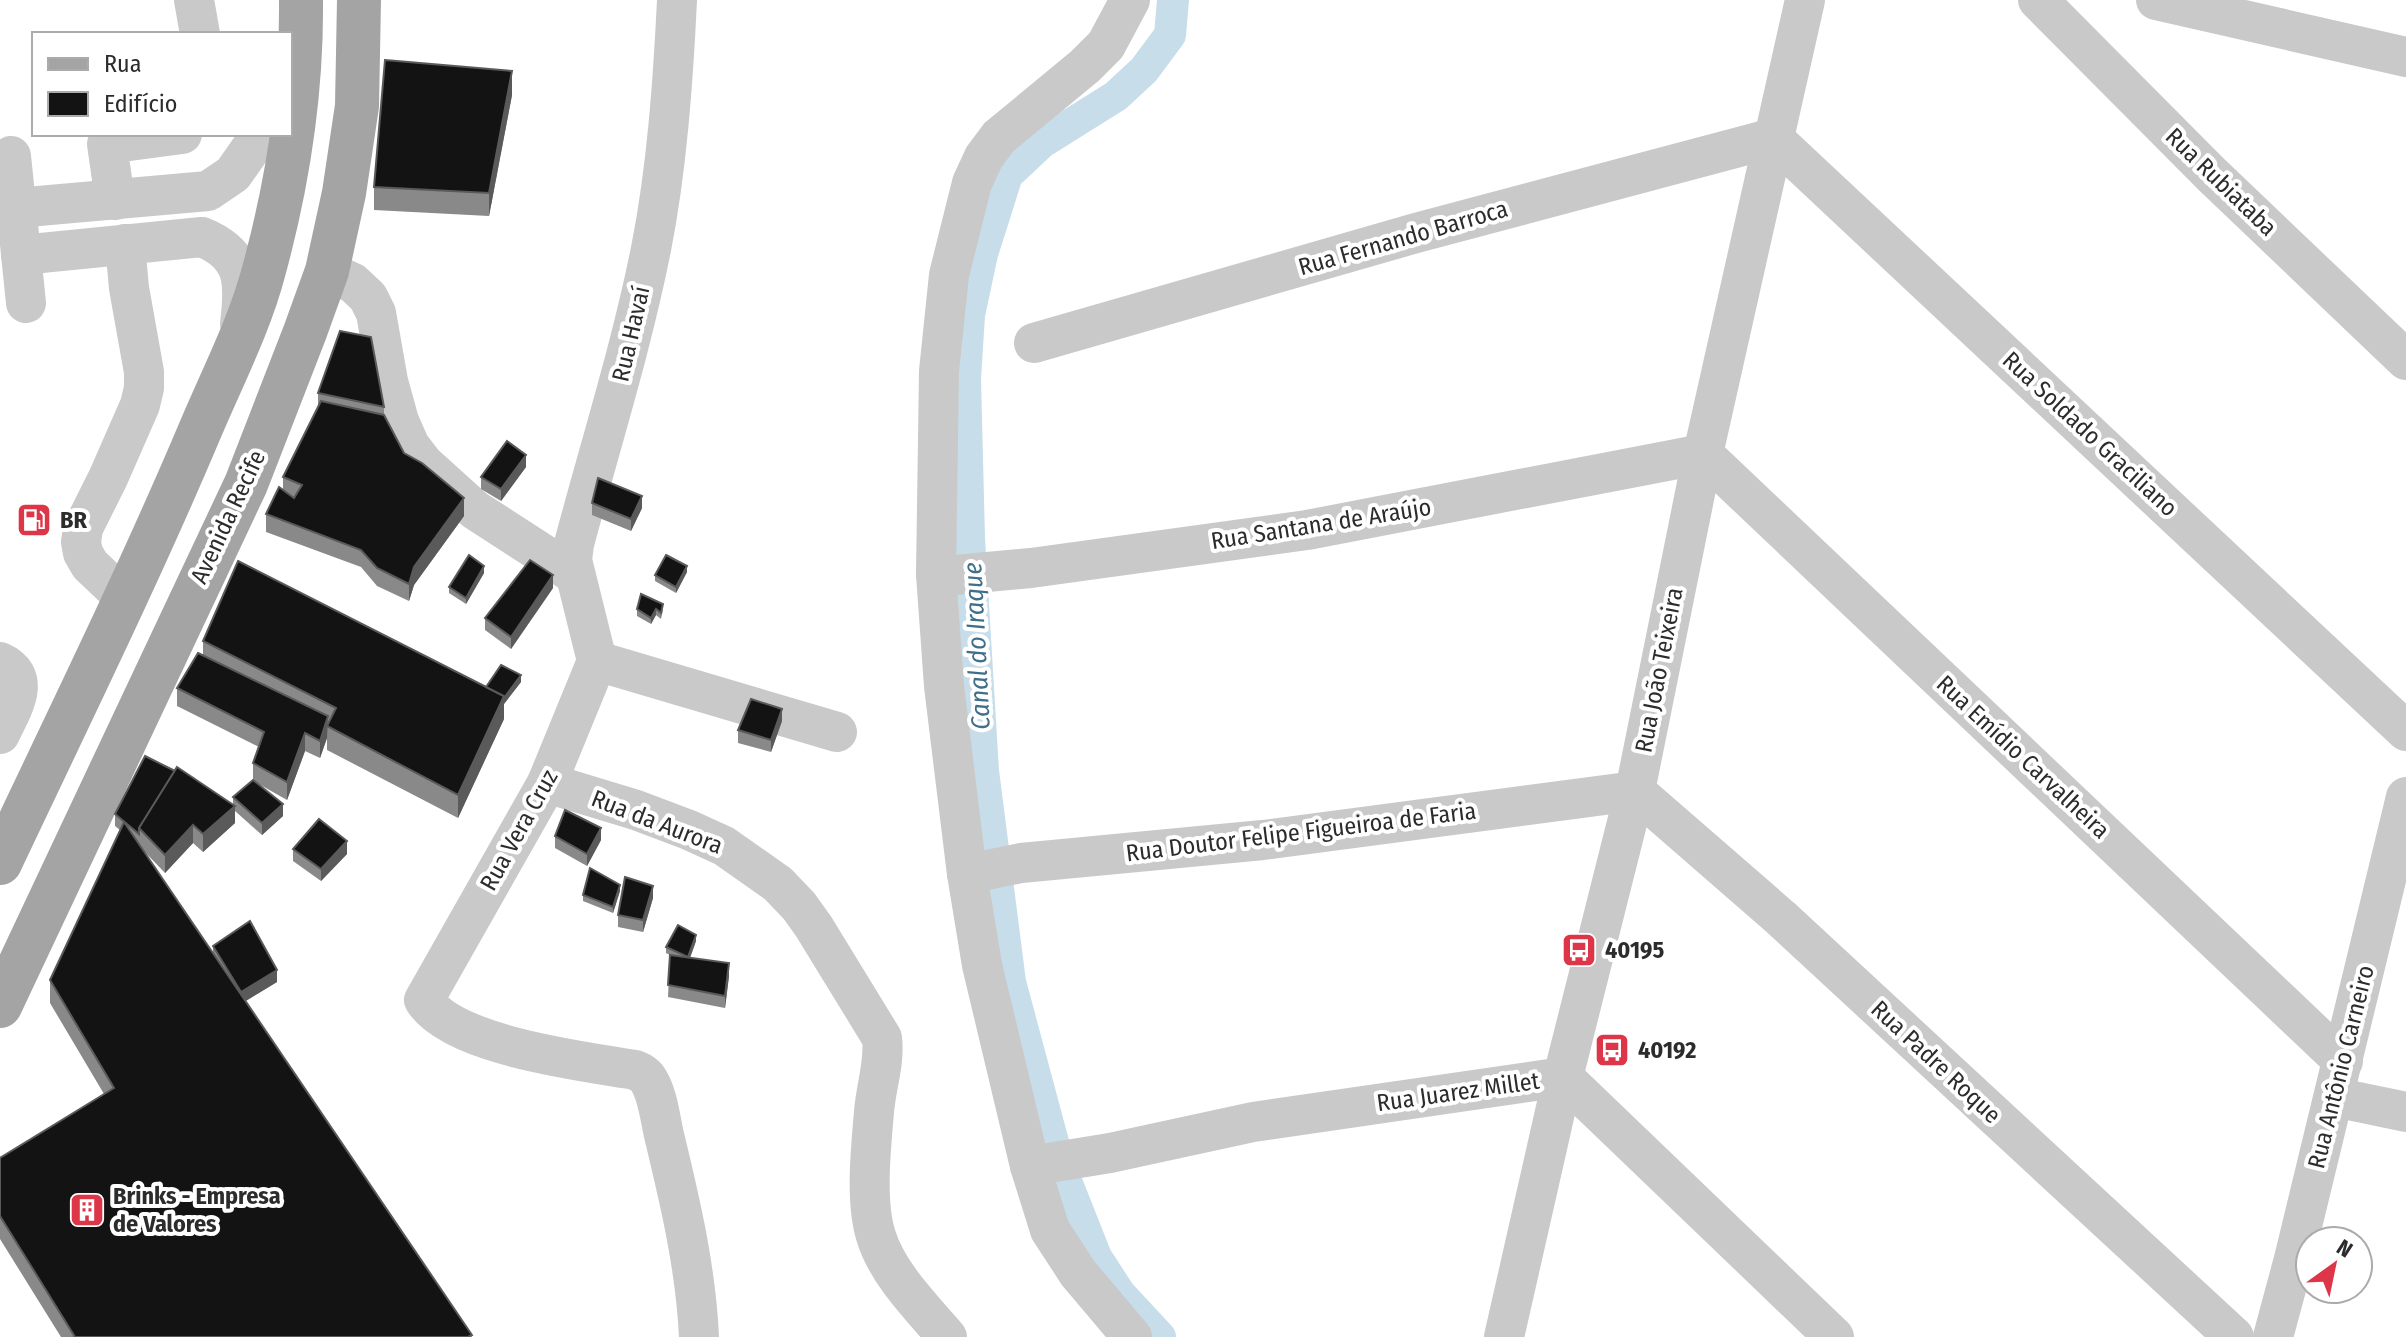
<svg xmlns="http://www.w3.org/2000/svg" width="2406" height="1337" font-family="'Fira Sans Condensed',sans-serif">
<rect width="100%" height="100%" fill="#fff"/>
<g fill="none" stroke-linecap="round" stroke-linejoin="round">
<!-- canal -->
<polyline stroke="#c7dde9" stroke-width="32" points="1160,1337 1120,1294 1096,1257 1058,1161 1010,982 983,771 969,538 965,379 969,315 982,254 1007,175 1041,143 1116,96 1144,70 1170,35 1173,0"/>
<!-- minor -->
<g stroke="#c9c9c9" stroke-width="40">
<polyline points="194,0 200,34"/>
<polyline points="1130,0 1106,45 1085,66 999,137 984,157 972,183 949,275 939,371 936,574 944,686 967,874 982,965 1030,1166 1050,1230 1078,1273 1132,1337"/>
<polyline points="2038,0 2211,174 2406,360"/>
<polyline points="2156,0 2406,57"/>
<polyline points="11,156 26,303"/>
<polyline points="115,200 107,144 182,134"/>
<polyline points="16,208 208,191 233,174 261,134"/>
<polyline points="125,244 129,288 144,372 144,388 140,405 108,478 83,528 81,542 83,553 90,565 126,599"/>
<path d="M21,255l181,-18c44,18 43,46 38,87"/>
<polyline points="327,271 353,283 368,297 376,313 388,381 399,421 410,446 423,463 475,510 574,574"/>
<polyline points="1034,343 1416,233 1773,138 2406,731"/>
<polyline points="936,574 955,575 1031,568 1307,530 1703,454 2343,1061"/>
<path d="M597,661l-50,122 -123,217c29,46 159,61 211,70 7,3 11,5 14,11 9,15 11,37 15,54 16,66 32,134 35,202"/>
<path d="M597,661l-25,-101 2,-16c26,-98 57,-195 77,-295 16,-81 22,-167 26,-249"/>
<polyline points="597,661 837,732"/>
<path d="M0,662c34,15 11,48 0,72"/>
<path d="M547,783l89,27 53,20 35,16 54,38 21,22 15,21 68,111c3,25 -6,48 -8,74 -3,35 -9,90 2,124 11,37 45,71 71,101"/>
<polyline points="967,874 1021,863 1263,840 1635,791 1781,918 2234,1337"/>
<polyline points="2334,1097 2406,1112"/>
<polyline points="1030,1166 1110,1153 1253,1122 1563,1077 1834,1337"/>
<polyline points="1504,1337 1563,1077 1635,791 1703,454 1805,0"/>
<polyline points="2273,1337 2294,1259 2406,797"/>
</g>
<!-- major -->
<g stroke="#a4a4a4" stroke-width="44">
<path d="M0,863c68,-144 139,-288 201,-435 22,-52 49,-104 63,-158 24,-88 38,-179 37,-270"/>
<polyline points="0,1006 246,484 305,332 327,271 344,193 357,106 359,0"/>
</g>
</g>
<!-- wall -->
<g fill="#898989">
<polygon points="512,95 489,216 374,210 374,187"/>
<polygon points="318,393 384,407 384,415 404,453 464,516 414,585 409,601 377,586 361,567 266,532 266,514 283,490 283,477 319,406 318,405"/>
<polygon points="526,467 501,501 481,489 481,477"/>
<polygon points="592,503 642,508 631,531 592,515"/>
<polygon points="687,572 676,593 655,581 655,575"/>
<polygon points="484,573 466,604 449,593 449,587"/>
<polygon points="553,588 511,649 485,630 485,618"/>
<polygon points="641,594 663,610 661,619 656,615 651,624 637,616 637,609"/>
<polygon points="203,641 486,687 521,682 504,704 504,719 458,818 327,750 327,738 320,758 305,751 287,800 257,783 283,816 262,835 235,811 235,823 203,852 193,843 165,873 143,850 213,954 213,946 277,982 245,1001 472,1337 61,1337 0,1239 0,1158 104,1094 50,1003 50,980 120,830 115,826 115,814 233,804 233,797 253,780 253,763 259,747 177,706 177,688 203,655"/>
<polygon points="782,721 771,752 738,743 738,730"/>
<polygon points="555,836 601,840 587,866 555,848"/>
<polygon points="293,849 347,854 321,881 293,861"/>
<polygon points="620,891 613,913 583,901 583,895"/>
<polygon points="653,898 643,932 618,927 618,915"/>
<polygon points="696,941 690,958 729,976 725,1008 668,997 670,955 666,953 666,947"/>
</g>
<!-- shaded-wall -->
<g fill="#5a5a5a">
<polygon points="512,71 512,95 489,216 489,193"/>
<polygon points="526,455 526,467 501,501 501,489"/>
<polygon points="642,496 642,508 631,531 631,519"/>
<polygon points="464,498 464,516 414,585 409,601 409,584 414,567"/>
<polygon points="484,566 484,573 466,604 466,598"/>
<polygon points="687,566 687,572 676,593 676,587"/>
<polygon points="553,575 553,588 511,649 511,637"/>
<polygon points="656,609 656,615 651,624 651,618"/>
<polygon points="521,675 521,682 504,704 504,719 458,818 458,795 504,696"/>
<polygon points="782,709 782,721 771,752 771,740"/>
<polygon points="328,716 327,738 320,758 320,741"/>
<polygon points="305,733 305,751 287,800 287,782"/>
<polygon points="283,804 283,816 262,835 262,823"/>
<polygon points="235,806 235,823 203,852 203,834"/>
<polygon points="193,825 193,843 165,873 165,855"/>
<polygon points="601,828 601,840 587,866 587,854"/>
<polygon points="347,841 347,854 321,881 321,869"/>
<polygon points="620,885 620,891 613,913 613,907"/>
<polygon points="653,886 653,898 643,932 643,920"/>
<polygon points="696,935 696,941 688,963 688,957"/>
<polygon points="729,963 729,976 725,1008 725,996"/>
<polygon points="277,970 277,982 241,1004 241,992"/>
</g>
<!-- building -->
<g fill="#131313" stroke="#5a5a5a" stroke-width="2">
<polygon points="385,60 512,71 489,193 374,187"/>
<polygon points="340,331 371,337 384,407 318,393"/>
<polygon points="321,401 384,415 404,453 422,463 464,498 414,567 409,584 377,568 361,550 266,514 279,487 294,498 302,485 283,477"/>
<polygon points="507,441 526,455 501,489 481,477"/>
<polygon points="598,478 642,496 631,519 592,503"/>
<polygon points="469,555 484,566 466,598 449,587"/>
<polygon points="666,555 687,566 676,587 655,575"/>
<polygon points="530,560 553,575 511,637 485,618"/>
<polygon points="238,561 504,696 458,795 327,726 336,708 203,641"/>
<polygon points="641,594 663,604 661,613 656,609 651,618 637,609"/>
<polygon points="198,653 328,716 320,741 305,733 287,782 253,763 264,732 177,688"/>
<polygon points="501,665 521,675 504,698 504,696 486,687"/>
<polygon points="751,699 782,709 771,740 738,730"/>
<polygon points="145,756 175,771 139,828 139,834 115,814"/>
<polygon points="177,767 235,806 203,834 193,825 165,855 139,828"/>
<polygon points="253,780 283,804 262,823 233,797"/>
<polygon points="565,810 601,828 587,854 555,836"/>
<polygon points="319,819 347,841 321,869 293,849"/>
<polygon points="124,822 472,1335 468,1337 75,1337 0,1216 0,1158 114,1088 50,980"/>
<polygon points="590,868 620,885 613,907 583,895"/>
<polygon points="625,877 653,886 643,920 618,915"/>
<polygon points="250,921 277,970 241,992 213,946"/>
<polygon points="678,925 696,935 688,957 666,947"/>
<polygon points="670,955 729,963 725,996 668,985"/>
</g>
<!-- icons -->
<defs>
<g id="fuel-square" transform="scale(1.8)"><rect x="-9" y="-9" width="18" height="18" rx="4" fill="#dc3648" stroke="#fff"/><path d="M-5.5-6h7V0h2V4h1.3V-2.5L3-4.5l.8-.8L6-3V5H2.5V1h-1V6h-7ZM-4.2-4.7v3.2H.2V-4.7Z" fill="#fff"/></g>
<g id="bus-square" transform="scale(1.8)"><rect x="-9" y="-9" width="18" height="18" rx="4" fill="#dc3648" stroke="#fff"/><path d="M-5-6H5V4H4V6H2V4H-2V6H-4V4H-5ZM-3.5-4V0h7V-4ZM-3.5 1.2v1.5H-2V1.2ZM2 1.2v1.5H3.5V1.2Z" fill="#fff"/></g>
<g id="building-square" transform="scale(1.8)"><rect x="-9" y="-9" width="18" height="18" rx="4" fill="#dc3648" stroke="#fff"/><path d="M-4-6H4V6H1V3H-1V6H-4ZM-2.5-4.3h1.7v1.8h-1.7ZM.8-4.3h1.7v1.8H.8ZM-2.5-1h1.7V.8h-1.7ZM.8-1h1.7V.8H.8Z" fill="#fff"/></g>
</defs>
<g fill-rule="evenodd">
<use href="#fuel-square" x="34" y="520"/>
<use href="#bus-square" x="1579" y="950"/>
<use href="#bus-square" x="1612" y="1050"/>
<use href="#building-square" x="87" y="1210"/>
</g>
<g text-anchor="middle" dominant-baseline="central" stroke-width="8" stroke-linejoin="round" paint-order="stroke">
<!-- street labels -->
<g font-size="24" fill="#2c2c2c" stroke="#fff">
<text transform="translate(2221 182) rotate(44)">Rua Rubiataba</text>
<text transform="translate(1403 238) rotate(-16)">Rua Fernando Barroca</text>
<text transform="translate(631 334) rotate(-77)">Rua Havaí</text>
<text transform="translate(2090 434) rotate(43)">Rua Soldado Graciliano</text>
<text transform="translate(228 517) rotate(-65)">Avenida Recife</text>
<text transform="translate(1321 524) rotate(-9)">Rua Santana de Araújo</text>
<text transform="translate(1659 670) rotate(-79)">Rua João Teixeira</text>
<text transform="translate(2023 757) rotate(43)">Rua Emídio Carvalheira</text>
<text transform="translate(657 822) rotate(21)">Rua da Aurora</text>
<text transform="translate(519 830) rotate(-61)">Rua Vera Cruz</text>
<text transform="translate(1301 832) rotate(-7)">Rua Doutor Felipe Figueiroa de Faria</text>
<text transform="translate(1936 1062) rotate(43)">Rua Padre Roque</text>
<text transform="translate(2341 1067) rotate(-76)">Rua Antônio Carneiro</text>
<text transform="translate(1458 1092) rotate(-8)">Rua Juarez Millet</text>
</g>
<!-- poi labels -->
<g font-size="24" font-weight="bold" fill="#2c2c2c" stroke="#fff" text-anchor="start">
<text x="60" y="520">BR</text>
<text x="1605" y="950">40195</text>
<text x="1638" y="1050">40192</text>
<text x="113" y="1196">Brinks - Empresa<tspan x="113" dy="28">de Valores</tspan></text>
</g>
<!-- water labels -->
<g font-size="26" font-style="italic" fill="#3f6f89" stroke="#fff">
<text transform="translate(977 646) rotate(-93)">Canal do Iraque</text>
</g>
</g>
<!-- legend -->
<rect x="32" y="32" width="260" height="104" fill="#ffffff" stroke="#ababab" stroke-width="2"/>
<rect x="48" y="58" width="40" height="12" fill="#a4a4a4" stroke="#ababab" stroke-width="2"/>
<text x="104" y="72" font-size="24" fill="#2c2c2c">Rua</text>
<rect x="48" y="92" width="40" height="24" fill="#131313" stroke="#ababab" stroke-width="2"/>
<text x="104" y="112" font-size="24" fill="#2c2c2c">Edifício</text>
<!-- north arrow -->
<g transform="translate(2334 1265) rotate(33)"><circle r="38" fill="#ffffff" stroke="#ababab" stroke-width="2"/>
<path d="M0-6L14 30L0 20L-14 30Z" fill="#dc3648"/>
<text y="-12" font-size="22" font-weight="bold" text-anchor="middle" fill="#2c2c2c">N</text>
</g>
</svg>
